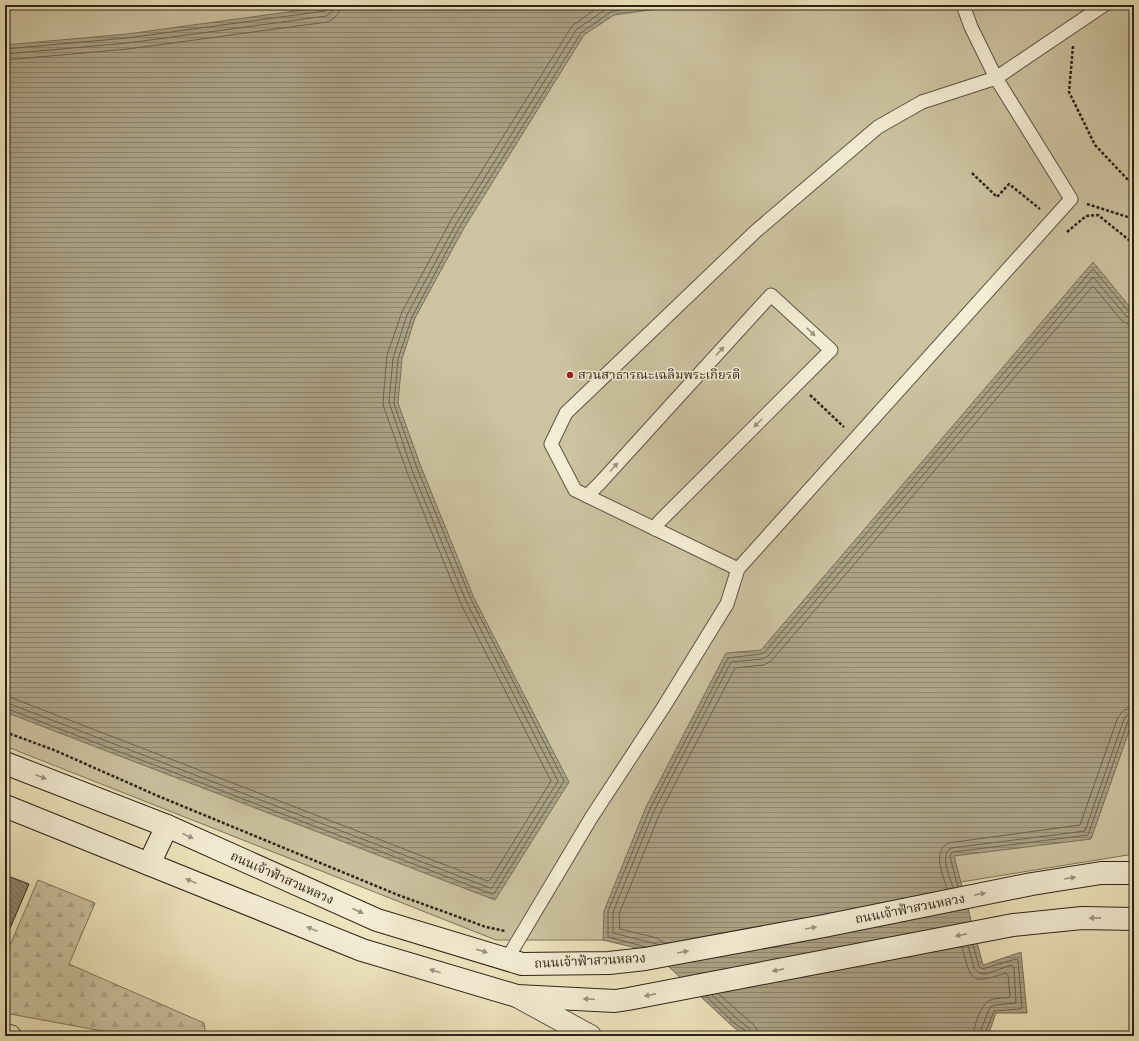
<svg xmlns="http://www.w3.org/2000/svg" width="1139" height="1041" font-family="'Libre Bodoni','Noto Serif Thai',serif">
<defs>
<pattern id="forest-firs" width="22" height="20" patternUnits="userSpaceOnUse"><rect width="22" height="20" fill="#cdc3a1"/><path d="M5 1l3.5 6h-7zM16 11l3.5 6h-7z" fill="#b0a78a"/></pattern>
<pattern id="water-rules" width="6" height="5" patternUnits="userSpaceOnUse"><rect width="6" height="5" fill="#aca386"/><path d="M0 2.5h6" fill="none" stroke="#8c856d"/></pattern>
<pattern id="building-back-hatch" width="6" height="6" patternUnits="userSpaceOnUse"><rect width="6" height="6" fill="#91886f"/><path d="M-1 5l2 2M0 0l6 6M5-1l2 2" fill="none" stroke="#776f5a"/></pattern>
</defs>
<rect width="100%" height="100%" fill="#eee4bd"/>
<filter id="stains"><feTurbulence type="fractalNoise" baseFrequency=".005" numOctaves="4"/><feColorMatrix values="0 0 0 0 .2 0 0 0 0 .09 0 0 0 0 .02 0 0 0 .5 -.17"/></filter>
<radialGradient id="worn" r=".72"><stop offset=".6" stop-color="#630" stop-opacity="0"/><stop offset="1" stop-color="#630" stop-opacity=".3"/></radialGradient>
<!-- forest -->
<polygon fill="url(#forest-firs)" stroke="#7d745e" points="38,880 95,903 69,964 204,1023 206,1036 129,1036 5,1013 5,957"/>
<!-- green -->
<polygon fill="#cdc3a1" stroke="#7d745e" points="5,5 1134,5 1134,854 603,940 496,940 5,746"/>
<!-- water -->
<g fill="url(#water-rules)" stroke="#79705b">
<polygon points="339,5 685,5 614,15 584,35 464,228 415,318 402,359 398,403 421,467 474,598 569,782 495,900 5,712 5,45 127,34"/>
<polygon points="1093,262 1134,312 1134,717 1091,839 954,856 983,965 1021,952 1027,1013 996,1013 988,1036 745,1036 732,1026 653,952 603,940 604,911 646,807 726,653 761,650"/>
</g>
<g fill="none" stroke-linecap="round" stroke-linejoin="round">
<!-- shore -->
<g stroke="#6c6450" stroke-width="1">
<polyline points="5,49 127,38 325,11 328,9 329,5"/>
<polyline points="5,54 128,43 326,16 332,12 334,5"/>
<path d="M5,60l123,-11 199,-27c8,-3 13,-8 13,-17"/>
<polyline points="5,697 12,698 487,881 490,880 551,781 461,604 407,472 384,408 383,402 387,355 402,312 451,220 572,26 601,5"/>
<polyline points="5,703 10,704 490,888 492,888 558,781 466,601 412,470 389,402 393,358 407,315 456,224 576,30 609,7 617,5"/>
<polyline points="5,708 492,894 494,894 564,781 471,599 417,468 394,404 398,359 412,317 460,226 581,33 612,11 655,5"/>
<polyline points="958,887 950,857 951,854 953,852 1088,835 1128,721 1131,719 1134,718"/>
<path d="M953,888c-3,-12 -14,-33 -2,-40l134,-17 39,-112 4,-5 6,-1"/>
<path d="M947,889c-4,-15 -15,-36 1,-46l132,-18 38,-108 6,-7 10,-3"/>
<polyline points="665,943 657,938 620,929 619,914 660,813 735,668 764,665 772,660 1092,287 1094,287 1122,321 1128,324 1134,325"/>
<polyline points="657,944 613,933 613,912 654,811 731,662 762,659 768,656 1092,278 1094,278 1126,316 1134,319"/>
<polyline points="973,945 979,966 982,969 1016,959 1018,960 1022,1008 1020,1009 994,1011 984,1036"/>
<polyline points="968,946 974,968 979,973 986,974 1011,965 1014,967 1016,1003 995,1005 990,1007 980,1032 979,1036"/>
<polyline points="646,947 608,937 608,911 650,809 728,658 761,654 764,653 1092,270 1094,270 1129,312 1134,314"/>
<path d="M962,947c9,34 8,38 44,26l2,2 2,22c-6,2 -13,0 -19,3 -10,3 -17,26 -18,36"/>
<polyline points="719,994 741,1014 754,1025 757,1030 758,1036"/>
<polyline points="712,995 737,1019 749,1028 752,1036"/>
<polyline points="706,996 734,1023 746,1031 747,1036"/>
</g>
</g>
<!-- building -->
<polygon fill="url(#building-back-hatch)" stroke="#2d241b" points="5,875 29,884 5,940"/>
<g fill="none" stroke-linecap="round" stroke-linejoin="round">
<!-- lane casing -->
<g stroke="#5d5444" stroke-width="15">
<g id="lane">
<polyline points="963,5 971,27 996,78 1104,5"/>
<polyline points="587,496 600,483 771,295 831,350 659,522 655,529"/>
<polyline points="507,959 591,818 663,708 727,604 738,569 1071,199 996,78 922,102 878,127 756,231 566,413 551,444 575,490 738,569"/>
</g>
</g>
<!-- street casing -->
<g stroke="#5d5444" stroke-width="24">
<g id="street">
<polyline points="517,996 590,1036"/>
<polyline points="5,1035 10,1036"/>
</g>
</g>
<!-- secondary casing -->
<g stroke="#2d241b" stroke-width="24">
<g id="secondary">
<polyline points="5,763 167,826 377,920 522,964 609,963 645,959 824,926 1032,884 1101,873 1134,873"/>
<polyline points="5,806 362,950 517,996 615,1001 628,999 1013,925 1082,918 1134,919"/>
<polyline points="149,864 167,826"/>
</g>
</g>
<!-- path -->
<g stroke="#2d241b" stroke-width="2.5" stroke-dasharray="3 2" stroke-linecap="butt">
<polyline points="5,9 50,5"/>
<polyline points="1073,46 1069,92 1095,145 1129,181 1134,177"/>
<polyline points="972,173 997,197 1009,184 1040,209"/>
<polyline points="1087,204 1134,219"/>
<polyline points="1067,232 1086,216 1098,215 1134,244"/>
<polyline points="810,395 844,427"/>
<polyline points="5,732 54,750 158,796 398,895 486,927 505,931"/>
</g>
<!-- lane -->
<use href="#lane" stroke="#f4edd4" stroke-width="13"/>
<!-- street -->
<use href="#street" stroke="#f4edd4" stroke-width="22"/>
<!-- secondary -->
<use href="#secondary" stroke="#f4edd4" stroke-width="22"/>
</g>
<!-- one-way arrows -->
<defs><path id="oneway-solid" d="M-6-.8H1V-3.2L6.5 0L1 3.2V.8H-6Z"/></defs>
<g fill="#9a9381">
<use href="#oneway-solid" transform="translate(811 332) rotate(43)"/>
<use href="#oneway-solid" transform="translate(720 351) rotate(-48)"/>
<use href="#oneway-solid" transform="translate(758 423) rotate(135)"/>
<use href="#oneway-solid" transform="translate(614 467) rotate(-48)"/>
<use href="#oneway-solid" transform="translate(41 777) rotate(21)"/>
<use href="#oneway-solid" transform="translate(188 836) rotate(24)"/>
<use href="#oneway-solid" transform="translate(1070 878) rotate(-9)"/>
<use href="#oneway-solid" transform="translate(191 881) rotate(-158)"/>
<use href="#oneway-solid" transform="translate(980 894) rotate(-11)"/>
<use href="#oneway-solid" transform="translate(358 911) rotate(24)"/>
<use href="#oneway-solid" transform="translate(1095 918) rotate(-179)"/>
<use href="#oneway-solid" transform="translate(811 928) rotate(-10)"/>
<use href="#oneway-solid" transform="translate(312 929) rotate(-158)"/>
<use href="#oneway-solid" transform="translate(961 935) rotate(169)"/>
<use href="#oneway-solid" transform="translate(482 951) rotate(17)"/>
<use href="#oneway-solid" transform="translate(683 952) rotate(-10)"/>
<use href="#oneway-solid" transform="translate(778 970) rotate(169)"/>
<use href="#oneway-solid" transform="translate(435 971) rotate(-163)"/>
<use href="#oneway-solid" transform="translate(650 995) rotate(169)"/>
<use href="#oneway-solid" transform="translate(589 999) rotate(-177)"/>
</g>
<!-- markers -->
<circle fill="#8f2418" stroke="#f4edd4" stroke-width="1.5" cx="570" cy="375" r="4"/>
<g text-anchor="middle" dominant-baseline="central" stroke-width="3" stroke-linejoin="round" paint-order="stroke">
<!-- poi labels -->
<g font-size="13" fill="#2d241b" stroke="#f4edd4" text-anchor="start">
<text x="578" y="375">สวนสาธารณะเฉลิมพระเกียรติ</text>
</g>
<!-- street labels -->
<g font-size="13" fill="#2d241b" stroke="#f4edd4">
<text transform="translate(282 878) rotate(24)">ถนนเจ้าฟ้าสวนหลวง</text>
<text transform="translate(910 909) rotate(-11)">ถนนเจ้าฟ้าสวนหลวง</text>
<text transform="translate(590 961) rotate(-3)">ถนนเจ้าฟ้าสวนหลวง</text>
</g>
</g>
<!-- margin -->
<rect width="1139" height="1041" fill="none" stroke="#eee4bd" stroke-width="20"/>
<rect x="6" y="6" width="1127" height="1029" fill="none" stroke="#2d241b" stroke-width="2"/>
<rect x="10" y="10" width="1119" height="1021" fill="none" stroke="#2d241b"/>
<rect width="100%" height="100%" filter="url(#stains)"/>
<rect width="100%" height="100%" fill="url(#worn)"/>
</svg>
